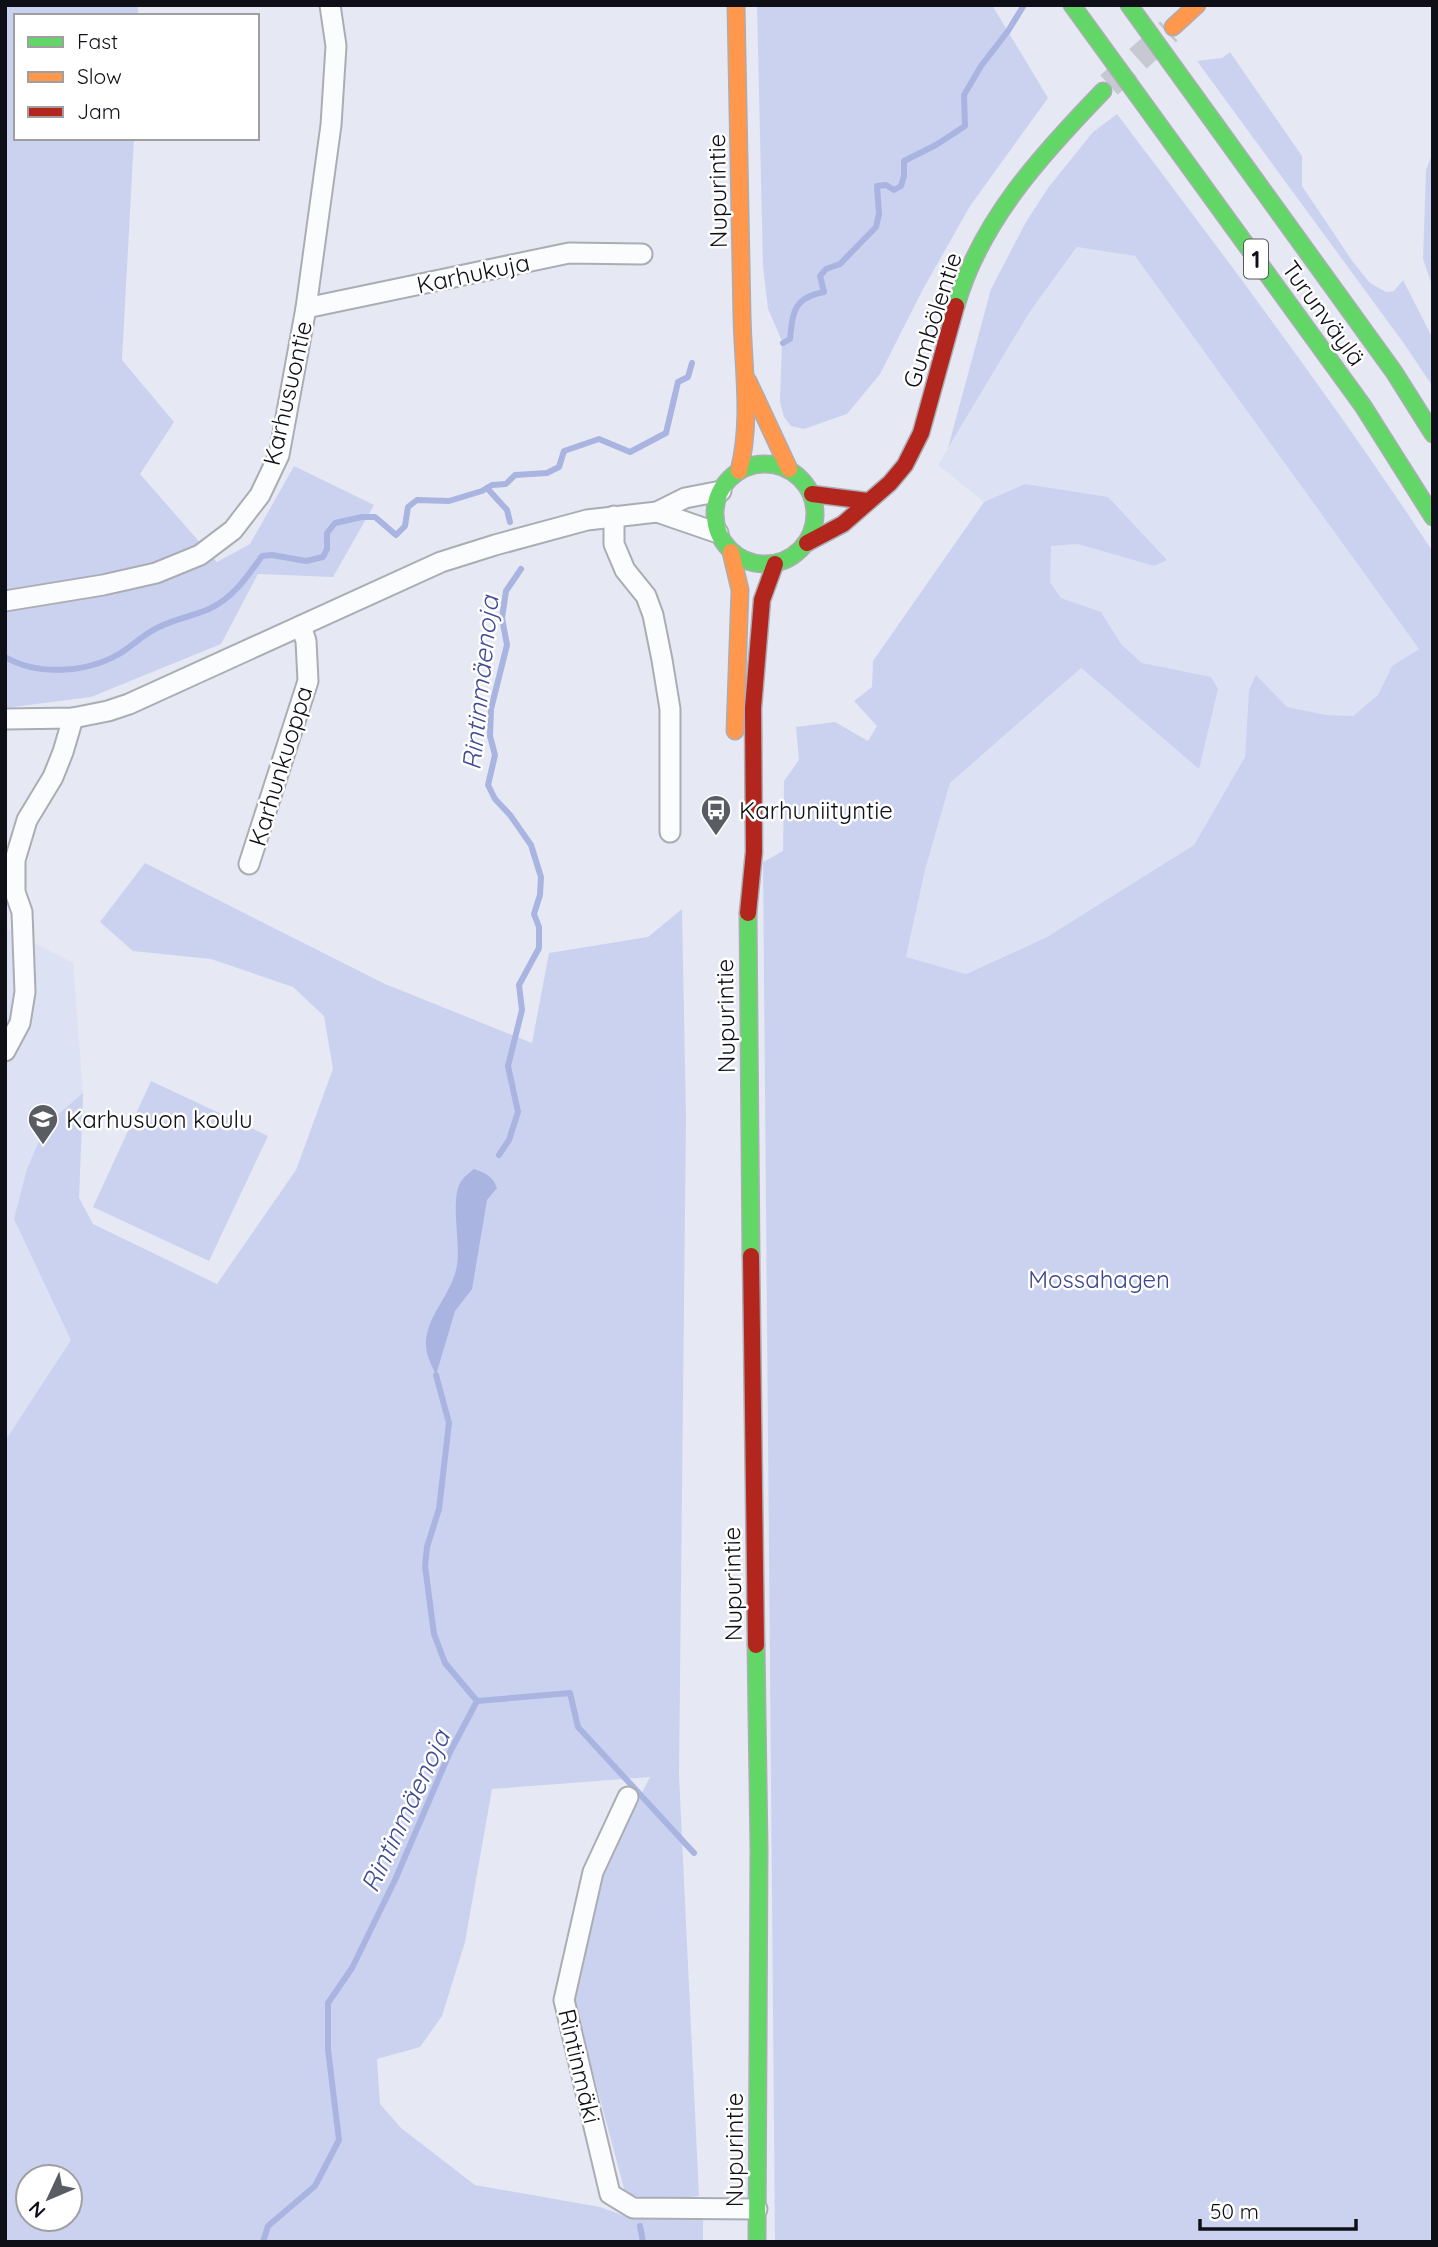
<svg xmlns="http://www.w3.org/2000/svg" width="1438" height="2247" font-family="Quicksand,sans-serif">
<rect width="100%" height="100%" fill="#e6e9f3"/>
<!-- built -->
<g fill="#dce1f4">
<polygon points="1078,247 1135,256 1419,649 1392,666 1378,695 1353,716 1326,715 1287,707 1256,676 1249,690 1245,757 1194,845 1047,937 965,974 906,958 925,870 950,783 1003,735 1080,668 1200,768 1142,663 1121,644 1101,612 1061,598 1050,582 1050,546 1078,544 1154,566 1025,484 984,502 938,465 1029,313"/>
<polygon points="5,928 73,963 83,1093 79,1198 93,1224 99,1298 5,1441"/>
</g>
<!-- green -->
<g fill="#cbd2f0" fill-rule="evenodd">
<polygon points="5,5 138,5 138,16 16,16 16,138 134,138 122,360 174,422 140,474 217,562 250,544 294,466 374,505 333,577 258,574 221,644 91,697 5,708"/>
<polygon points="757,5 992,5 1048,98 970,206 922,291 880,374 847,414 804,429 791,426 784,417 780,402 782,341 768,309 763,266"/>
<polygon points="1230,52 1302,156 1302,186 1353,262 1370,283 1386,292 1394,291 1403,280 1433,339 1433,387 1405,345 1197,61 1222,58"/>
<path d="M1117,114c109,144 217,287 316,438v1690h-658l-12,-1380 20,-11 1,-70 15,-21 -3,-33 39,-5 33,19 9,-15 -23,-25 18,-14 1,-26 111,-159 41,-18 83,13 59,63 -13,6 -76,-22 -27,2 -1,36 11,16 40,14 20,32 21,19 69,14 7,12 -19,80 -118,-101 -131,115 -25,87 -19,87 60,17 81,-37 147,-92 51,-88 4,-67 7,-15 31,32 39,8 27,1 25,-21 14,-29 27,-17 -284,-393 -58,-9 -48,66 -81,135 43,-159 35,-67 22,-34 45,-56z"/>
<polygon points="1433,152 1433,288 1423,259 1426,170"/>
<path d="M145,863l240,121 147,59 17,-90 99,-16 34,-28 4,209 -7,657 20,421 -47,6 -27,-10 -52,-194 29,-128 48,-93 -158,12 -27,153 -23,74 -22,31 -43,12 3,45 21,24 74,57 125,22 30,11 73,2v22h-698v-801l66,-101 -57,-121 13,-50 19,-44 37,-32 -4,105 14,26 124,60 79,-114 37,-101 -9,-53 -31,-29 -82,-28 -78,-8 -33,-29zM28,2177h42v42h-42z"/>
<polygon points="151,1081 268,1136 209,1261 93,1207"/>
</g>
<!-- water -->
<path fill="#a9b4e1" d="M474,1169c11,4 19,7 23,19l-10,12 -15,89 -17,22 -19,64c-6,-13 -13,-25 -9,-41 5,-24 26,-43 30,-69 4,-23 -8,-68 5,-85 3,-4 8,-8 12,-11z"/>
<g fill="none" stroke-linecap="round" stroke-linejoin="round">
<!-- stream -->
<g stroke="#a9b4e1" stroke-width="6">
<path d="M783,343l7,-4c3,-27 3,-41 34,-47l-4,-16 6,-7 14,-5 36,-37 3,-13 -2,-28 9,-1 8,5 7,-4 3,-10v-15l32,-16 29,-19 -1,-31 17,-29 27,-35 16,-26"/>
<polyline points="487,488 507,510 510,522"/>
<path d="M5,657c33,19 81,16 114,-3 13,-8 26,-21 40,-27 16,-8 34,-11 50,-18 24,-11 38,-32 53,-53l10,-1 34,6 17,-4 4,-8v-16l8,-10 27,-6h13l21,18 9,-9 3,-19 9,-7 32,1 33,-10 10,-6 14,-1 9,-9 32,-2 12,-6 5,-16 35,-12 31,13 36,-19 12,-51 10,-5 4,-14"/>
<polyline points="499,1155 509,1140 518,1112 508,1066 522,1010 519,985 539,948 539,927 534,914 540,895 541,877 531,845 510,815 495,799 488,785 495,755 490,736 491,709 507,645 502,618 506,591 521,569"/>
<polyline points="436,1375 449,1423 439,1509 427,1547 425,1566 434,1634 445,1663 477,1701"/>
<polyline points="477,1701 570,1693 578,1727 694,1853"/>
<polyline points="640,2226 643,2242"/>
<polyline points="263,2242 268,2226 315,2186 339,2140 328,2049 328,2003 352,1968 395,1880 450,1752 477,1701"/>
</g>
<!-- secondary-tunnel -->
<polyline stroke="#c6c8d2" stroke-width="26" stroke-dasharray="26 13" stroke-linecap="butt" points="1109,85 1169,31"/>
<!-- street casing -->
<g stroke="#abadb4" stroke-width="23">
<g id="street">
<polyline points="306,308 569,253 642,254"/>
<polyline points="657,512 718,533"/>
<polyline points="614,516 614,544 625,570 646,596 653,615 662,660 670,709 670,832"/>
<polyline points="5,601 103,585 156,573 200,555 233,530 260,495 279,455 306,308 331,125 336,46 330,5"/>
<polyline points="5,719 73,718 108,711 129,704 441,562 495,545 587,520 657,512 685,498 721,491"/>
<polyline points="249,864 308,681 306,641 301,626"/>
<polyline points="5,1051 20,1023 25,992 22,912 15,892 15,860 27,820 53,777 63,752 73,718"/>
<polyline points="628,1797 593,1872 564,2000 610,2194 633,2208 757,2209"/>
</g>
</g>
<!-- fast casing -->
<g stroke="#abadb4" stroke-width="19">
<g id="fast">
<polyline points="1072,5 1363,406 1433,517"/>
<polyline points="1129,5 1394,372 1433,434"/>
<path d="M956,306c24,-85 87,-153 147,-215"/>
<circle cx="765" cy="514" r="50"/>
<polyline points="748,913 751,1256"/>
<polyline points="756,1645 759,1849 757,2242"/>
</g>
</g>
<!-- slow casing -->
<g stroke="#abadb4" stroke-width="19">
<g id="slow">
<path d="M736,5c2,104 4,207 6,311 1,52 10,104 -3,155"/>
<polyline points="1173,27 1197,5"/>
<polyline points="748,381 789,469"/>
<polyline points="731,552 740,590 735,731"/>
</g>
</g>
<!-- jam casing -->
<g stroke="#abadb4" stroke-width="19">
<g id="jam">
<polyline points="812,494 867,501"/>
<polyline points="807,543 843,524 890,483 905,465 921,433 956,306"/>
<polyline points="748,913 754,852 753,708 762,600 775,564"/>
<polyline points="751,1256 756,1645"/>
</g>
</g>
<!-- street -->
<use href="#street" stroke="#fbfcfd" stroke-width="19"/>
<!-- fast -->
<use href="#fast" stroke="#63d668" stroke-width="16"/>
<!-- slow -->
<use href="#slow" stroke="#ff974d" stroke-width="16"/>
<!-- jam -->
<use href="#jam" stroke="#b3261e" stroke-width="16"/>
</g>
<!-- icons -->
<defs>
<g id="bus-pin" transform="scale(1.575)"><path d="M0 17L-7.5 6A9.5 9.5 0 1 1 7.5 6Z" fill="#5a5c64" stroke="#fff"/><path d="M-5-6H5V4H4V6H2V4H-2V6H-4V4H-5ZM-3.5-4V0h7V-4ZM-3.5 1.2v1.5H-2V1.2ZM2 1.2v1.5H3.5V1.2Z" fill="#fff"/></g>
<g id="school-pin" transform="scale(1.575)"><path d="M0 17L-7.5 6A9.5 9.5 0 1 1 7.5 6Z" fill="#5a5c64" stroke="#fff"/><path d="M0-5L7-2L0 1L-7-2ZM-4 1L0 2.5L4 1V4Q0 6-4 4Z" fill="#fff"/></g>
</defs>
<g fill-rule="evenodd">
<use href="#bus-pin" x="716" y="810"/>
<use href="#school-pin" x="43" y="1119"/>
</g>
<g text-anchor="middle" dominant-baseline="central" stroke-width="5" stroke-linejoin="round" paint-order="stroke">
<!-- shield labels -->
<rect fill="#fff" stroke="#57585d" stroke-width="2" x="1244" y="239.5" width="24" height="39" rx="5"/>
<g font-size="23" font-weight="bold" fill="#0f1017">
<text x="1256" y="259">1</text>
</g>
<!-- street labels -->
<g font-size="24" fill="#0f1017" stroke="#fff">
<text transform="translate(717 191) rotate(-91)">Nupurintie</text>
<text transform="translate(473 273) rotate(-12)">Karhukuja</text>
<text transform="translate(1324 313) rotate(54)">Turunväylä</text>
<text transform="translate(932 320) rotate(-72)">Gumbölentie</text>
<text transform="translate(287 393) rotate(-77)">Karhusuontie</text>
<text transform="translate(280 766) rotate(-73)">Karhunkuoppa</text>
<text transform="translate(725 1016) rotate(-91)">Nupurintie</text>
<text transform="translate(732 1584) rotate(-91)">Nupurintie</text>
<text transform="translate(580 2066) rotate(77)">Rintinmäki</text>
<text transform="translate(734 2150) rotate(-90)">Nupurintie</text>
</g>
<!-- poi labels -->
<g font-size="24" fill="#0f1017" stroke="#fff" text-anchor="start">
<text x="739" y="810">Karhuniityntie</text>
<text x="66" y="1119">Karhusuon koulu</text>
</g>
<!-- park labels -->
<g font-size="24" fill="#3c4790" stroke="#fff">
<text x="1099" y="1279">Mossahagen</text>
</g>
<!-- water labels -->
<g font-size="26" font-style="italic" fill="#404c94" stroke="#fff">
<text transform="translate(480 683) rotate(-84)">Rintinmäenoja</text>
<text transform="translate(405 1811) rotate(-65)">Rintinmäenoja</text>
</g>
</g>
<!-- border -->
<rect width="1438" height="2247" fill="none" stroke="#0f1017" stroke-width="14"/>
<!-- legend -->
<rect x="14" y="14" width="245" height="126" fill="#ffffff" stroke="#9f9fa2" stroke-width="2"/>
<rect x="28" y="37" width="35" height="10" fill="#63d668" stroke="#9f9fa2" stroke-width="2"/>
<text x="77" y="49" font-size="21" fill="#0f1017">Fast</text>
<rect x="28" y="72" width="35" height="10" fill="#ff974d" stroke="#9f9fa2" stroke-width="2"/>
<text x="77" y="84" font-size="21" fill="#0f1017">Slow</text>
<rect x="28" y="107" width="35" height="10" fill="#b3261e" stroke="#9f9fa2" stroke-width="2"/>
<text x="77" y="119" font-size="21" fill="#0f1017">Jam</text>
<!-- north arrow -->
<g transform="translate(49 2198) rotate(226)"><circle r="33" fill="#ffffff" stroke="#9f9fa2" stroke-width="2"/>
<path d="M0-5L12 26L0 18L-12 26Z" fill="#5a5c64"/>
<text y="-10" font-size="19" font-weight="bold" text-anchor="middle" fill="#0f1017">N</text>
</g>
<!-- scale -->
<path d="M1200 2219v10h156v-10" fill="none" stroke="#0f1017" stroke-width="3.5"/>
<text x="1210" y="2219" font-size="21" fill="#0f1017" stroke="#ffffff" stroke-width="5" paint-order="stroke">50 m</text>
</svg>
